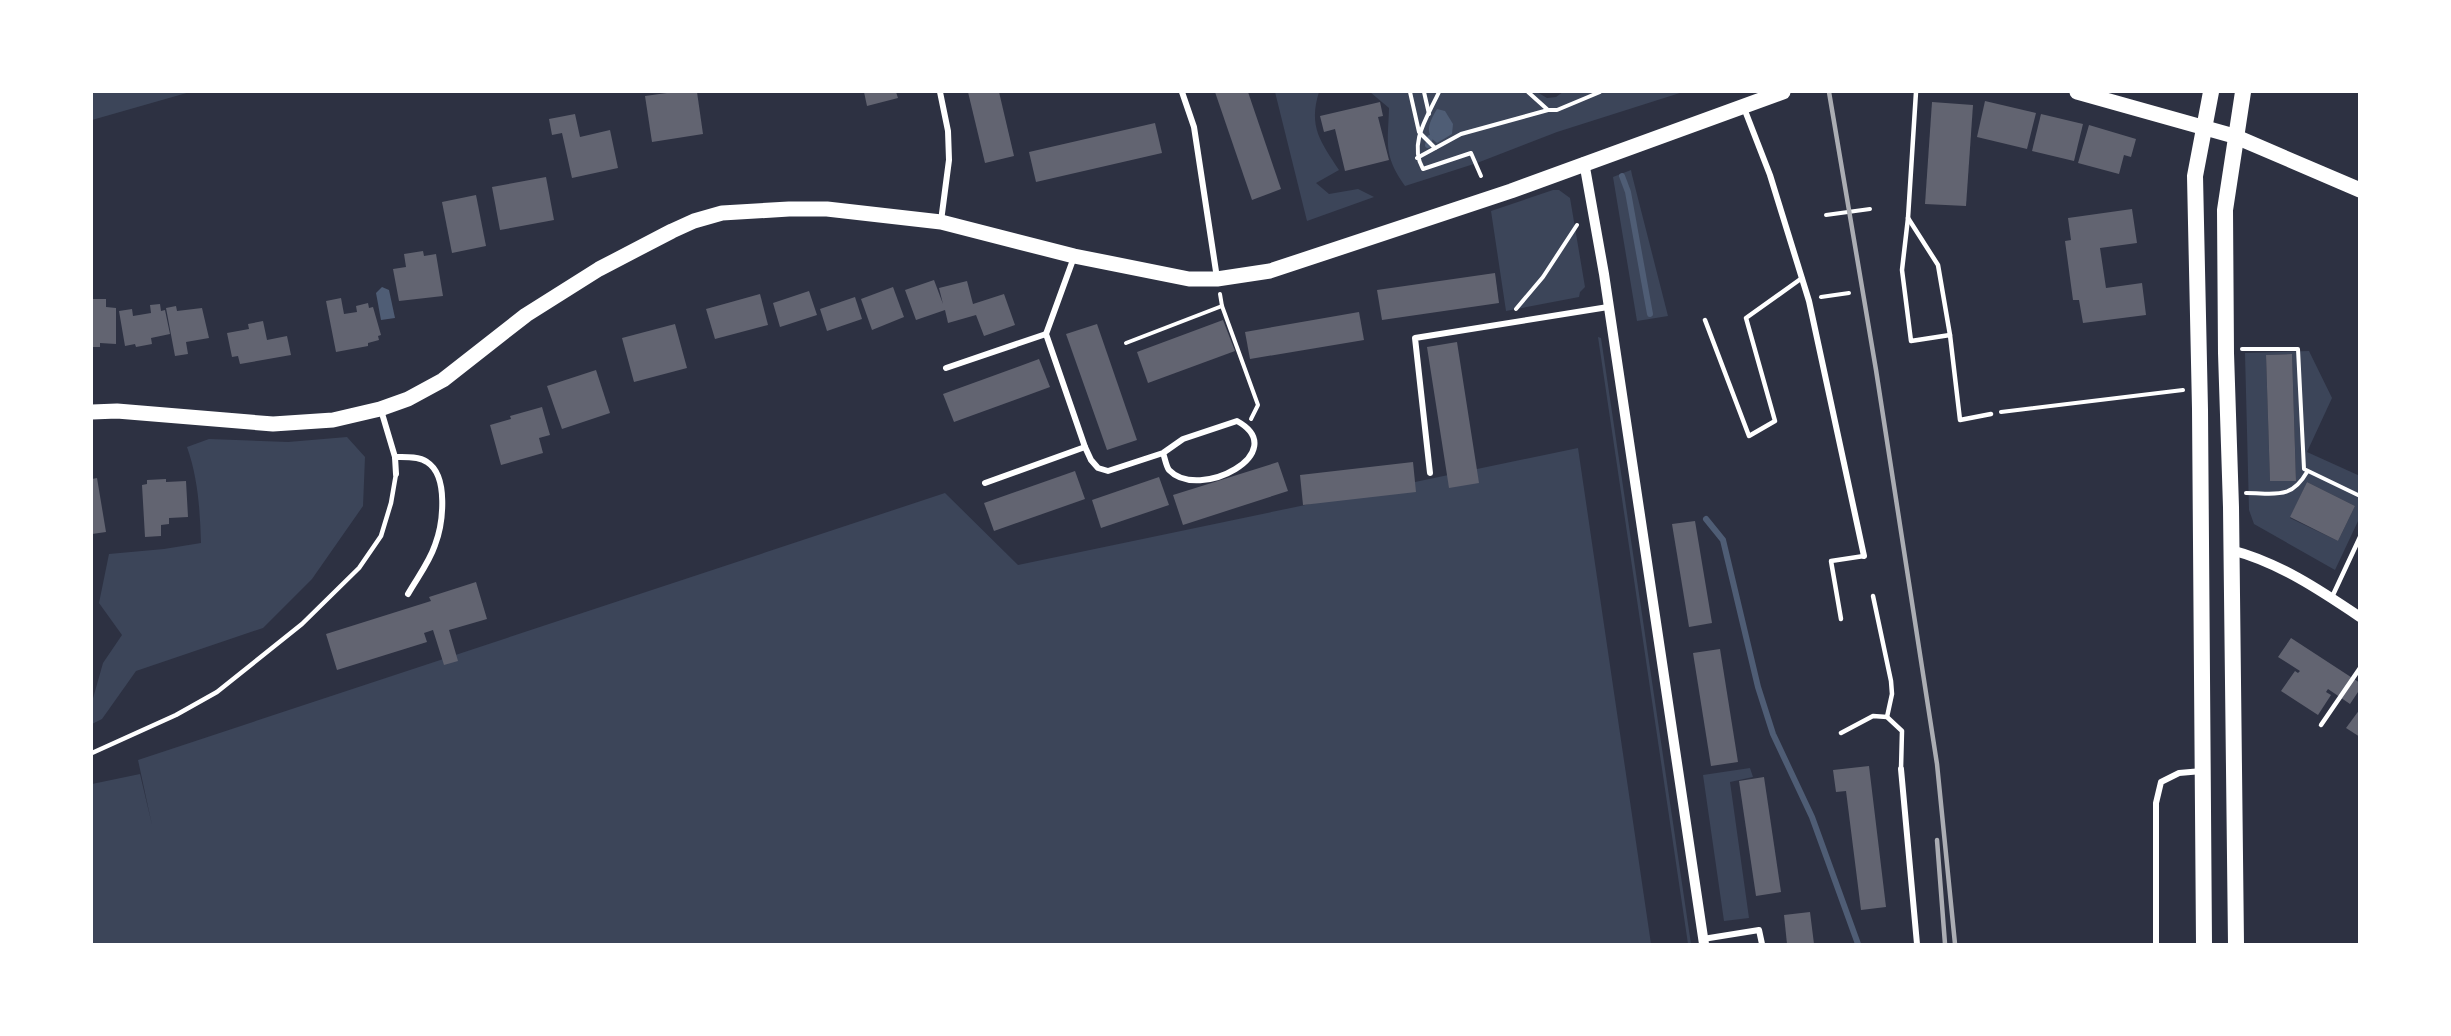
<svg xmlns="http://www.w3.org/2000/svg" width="2451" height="1036" font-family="Quicksand,sans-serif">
<rect width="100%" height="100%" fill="#2d3142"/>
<!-- green -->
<g fill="#3c4559" fill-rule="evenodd">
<polygon points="92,92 190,92 92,120"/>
<path d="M1275,92h44c-11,35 2,50 20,78l-23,13 13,11 29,-5 16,8 -67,24z"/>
<path d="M1370,92h167l10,6 9,-1 7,-5h120l-126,40 -80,31 -72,23c-22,-31 -17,-42 -16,-78z"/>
<polygon points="1631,170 1632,175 1668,316 1637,321 1613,177"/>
<polygon points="1553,190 1559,190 1570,198 1585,287 1580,292 1579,297 1506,311 1491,211"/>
<polygon points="1598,337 1601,338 1691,944 1688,944"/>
<path d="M2309,351l23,47 -25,54 53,24 -1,43 -24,51 -81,-46 -5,-14 -4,-157zM2292,354l4,126 -26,1 -4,-126zM2307,482l48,24 -17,35 -48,-23z"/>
<path d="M347,437l18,20 -2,49 -51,73 -49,49 -127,43 -34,48 -10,5v-22l11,-39 19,-28 -23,-32 10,-49 55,-5 37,-6c-1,-33 -3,-65 -14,-96l22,-8 79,3z"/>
<polygon points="1578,448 1651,944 92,944 92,784 140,774 152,825 138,760 945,493 1018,565"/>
<polygon points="1750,768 1753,777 1730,782 1749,918 1724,921 1703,775"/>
</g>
<!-- water -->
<g fill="#4f5d75">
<path d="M1437,109l8,2 8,13 -1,10 -15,9c-14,-10 -7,-22 0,-34z"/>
<polygon points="382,287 389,290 395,318 381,320 376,293"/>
</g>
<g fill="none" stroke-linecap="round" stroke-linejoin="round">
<!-- stream -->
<g stroke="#4f5d75" stroke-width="6">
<polyline points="1428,145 1430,138"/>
<polyline points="1622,176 1628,192 1650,314"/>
<polyline points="1706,519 1723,540 1758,687 1773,734 1812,817 1858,944"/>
</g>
</g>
<!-- building -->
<g fill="#626471">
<polygon points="674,92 697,92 703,134 652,142 645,96"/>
<polygon points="864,92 896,92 898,98 867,106"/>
<polygon points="968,92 999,92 1014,156 985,163"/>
<polygon points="1215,92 1248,92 1281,189 1252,200"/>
<polygon points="1985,101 2036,113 2027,149 1977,137"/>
<polygon points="1380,102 1383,116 1378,117 1389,160 1345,171 1335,129 1324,132 1320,116"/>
<polygon points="1932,102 1973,105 1966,206 1925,204"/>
<polygon points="575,114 580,137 610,130 618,168 572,178 562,133 552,135 549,119"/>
<polygon points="2041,114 2083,124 2074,161 2032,151"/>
<polygon points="1155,123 1162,153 1036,182 1029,152"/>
<polygon points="2089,125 2136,139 2131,157 2124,155 2119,174 2078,163"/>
<polygon points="546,177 554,220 500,230 492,187"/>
<polygon points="476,195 486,246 452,253 442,202"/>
<polygon points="2132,209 2137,243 2100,248 2106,288 2142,283 2146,315 2083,323 2079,300 2073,300 2065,241 2071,240 2068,218"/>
<polygon points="423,251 424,256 436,254 443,296 399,301 393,269 406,267 404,254"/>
<polygon points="1495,273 1499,303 1382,320 1377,290"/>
<polygon points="934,280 943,304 939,288 967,281 973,304 1004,294 1015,325 984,336 976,315 948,323 945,310 916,320 905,290"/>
<polygon points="893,287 904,317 872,330 861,299"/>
<polygon points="809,291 817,315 780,327 773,303"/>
<polygon points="760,294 768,325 715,339 706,309"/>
<polygon points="855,297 862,319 827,331 820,309"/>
<polygon points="341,298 344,314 357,312 356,306 368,303 369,308 373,307 381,335 378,336 379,340 368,343 368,346 336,352 326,301"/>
<polygon points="92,299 106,299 106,307 116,308 116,344 100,343 100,347 92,347"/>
<polygon points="160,304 161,311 165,310 170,334 151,338 152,344 136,347 135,344 125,346 119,311 132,309 133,316 151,313 150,305"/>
<polygon points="176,306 177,311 202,308 209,338 186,342 188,354 175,356 166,308"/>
<polygon points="1359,312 1364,340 1250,359 1245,332"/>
<polygon points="1223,320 1235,351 1148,383 1137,352"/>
<polygon points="263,321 267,340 287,336 291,355 240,364 238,356 232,357 227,333 249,329 248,324"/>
<polygon points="675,324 687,368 634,382 622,338"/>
<polygon points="1097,324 1137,440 1107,450 1066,334"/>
<polygon points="1457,342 1479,483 1449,488 1427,347"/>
<polygon points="2292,354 2296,481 2270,481 2266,355"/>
<polygon points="1039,359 1050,387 954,422 943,394"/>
<polygon points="596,370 610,413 562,429 547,386"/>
<polygon points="542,407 550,435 539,438 543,453 501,465 490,425 511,419 510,416"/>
<polygon points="1278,462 1288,491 1183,525 1173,495"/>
<polygon points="1413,462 1416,492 1303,505 1300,475"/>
<polygon points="1075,471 1085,499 994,531 984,503"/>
<polygon points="1159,477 1169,505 1101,528 1092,500"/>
<polygon points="97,478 106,532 92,534 92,479"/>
<polygon points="166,479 166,482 186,481 188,517 169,518 169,524 161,525 161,536 145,537 142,485 147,484 147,480"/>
<polygon points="2307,482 2355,506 2338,541 2290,517"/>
<polygon points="1695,521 1712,623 1689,627 1672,524"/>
<polygon points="476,582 487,619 449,630 458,661 444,665 433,630 424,633 427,642 337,670 326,634 431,601 429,597"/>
<polygon points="2291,638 2360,683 2360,689 2350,704 2328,689 2326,692 2331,695 2318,715 2281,691 2295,671 2298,673 2300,671 2278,657"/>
<polygon points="1720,649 1738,762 1711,766 1693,653"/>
<polygon points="2360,709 2360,737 2346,728"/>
<polygon points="1869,766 1886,907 1861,910 1846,791 1836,792 1833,770"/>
<polygon points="1764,777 1781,892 1756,896 1739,781"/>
<polygon points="1810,912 1814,944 1787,944 1784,915"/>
</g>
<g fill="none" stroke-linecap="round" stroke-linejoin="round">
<!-- path -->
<g stroke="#fff" stroke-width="4">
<polyline points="1410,92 1419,132 1435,148"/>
<polyline points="1424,92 1429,114"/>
<path d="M1439,92c-11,24 -31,51 -16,77l48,-16 10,23"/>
<polyline points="1528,92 1548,110 1557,110 1600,92"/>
<polyline points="1417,158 1461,134 1548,110"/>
<polyline points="1826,215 1870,209"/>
<polyline points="1220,294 1222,306 1258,405 1251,419"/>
<polyline points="1821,297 1849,293"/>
<polyline points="1516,309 1543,277 1577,225"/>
<polyline points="1126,343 1222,306"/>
<polyline points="2242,349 2298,349 2304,469 2360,496"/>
<polyline points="2001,412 2183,390"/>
<path d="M2246,493c29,0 45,7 61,-21"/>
</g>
<!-- service -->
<g stroke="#fff" stroke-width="4.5">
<polyline points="1916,92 1908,218 1902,270 1911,341 1950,335"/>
<polyline points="1908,218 1938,265 1950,335 1960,420 1991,414"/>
<polyline points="1705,320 1749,436 1775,421 1746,318 1802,278"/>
<polyline points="1873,596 1891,681 1892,694 1887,717"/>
<polyline points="2332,597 2360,537"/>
<polyline points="1841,619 1831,561 1864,556"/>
<polyline points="2321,725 2360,668"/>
<polyline points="1841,733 1873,716 1887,717 1902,731 1901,769"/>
<polyline points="92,753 176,715 217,692 302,624 359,568 381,536 391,503 396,474"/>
</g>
<!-- minor -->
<g stroke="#fff" stroke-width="6">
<polyline points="940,92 948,131 949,160 941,221"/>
<polyline points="1182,92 1194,127 1217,278"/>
<polyline points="1744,108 1770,175 1809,301 1864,556"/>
<path d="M1074,257l-28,77 39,113 6,13 7,8 10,3 55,-18 20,-14 54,-18c56,31 -38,81 -68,49 -3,-4 -4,-12 -6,-17"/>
<polyline points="946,368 1046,334"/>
<polyline points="381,410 395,457 396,474"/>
<path d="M395,457c9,0 24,-1 32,5 22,14 16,62 8,83 -6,18 -18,33 -27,49"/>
<polyline points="1430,473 1415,338 1608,307"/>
<polyline points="985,483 1085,447"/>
<polyline points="1901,769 1917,944"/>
<polyline points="1703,939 1759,930 1762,944"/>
<polyline points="2156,944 2156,803 2161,782 2179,773 2202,771"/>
</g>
<!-- tertiary -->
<g stroke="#fff" stroke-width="10">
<polyline points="1584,162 1604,274 1704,944"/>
<path d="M2231,550c47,12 89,40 129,67"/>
</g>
<!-- primary -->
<g stroke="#fff" stroke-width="15">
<polyline points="2077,92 2234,136 2360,190"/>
<polyline points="92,412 117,411 273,424 333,420 380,409 408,399 443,380 526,315 599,269 672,231 694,221 722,213 789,209 827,209 941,222 1074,256 1189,279 1217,279 1270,271 1511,191 1783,92"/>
</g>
<!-- trunk -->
<g stroke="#fff" stroke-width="16">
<polyline points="2204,944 2200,409 2195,176 2211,92"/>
<polyline points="2236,944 2231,507 2226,353 2225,210 2243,92"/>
</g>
<!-- rail -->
<g stroke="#abadb3" stroke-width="4.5">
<polyline points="1829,92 1876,370 1937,764 1955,944"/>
<polyline points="1937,840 1945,944"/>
</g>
</g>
<!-- border -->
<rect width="2451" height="1036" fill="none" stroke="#ffffff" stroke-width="186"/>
</svg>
